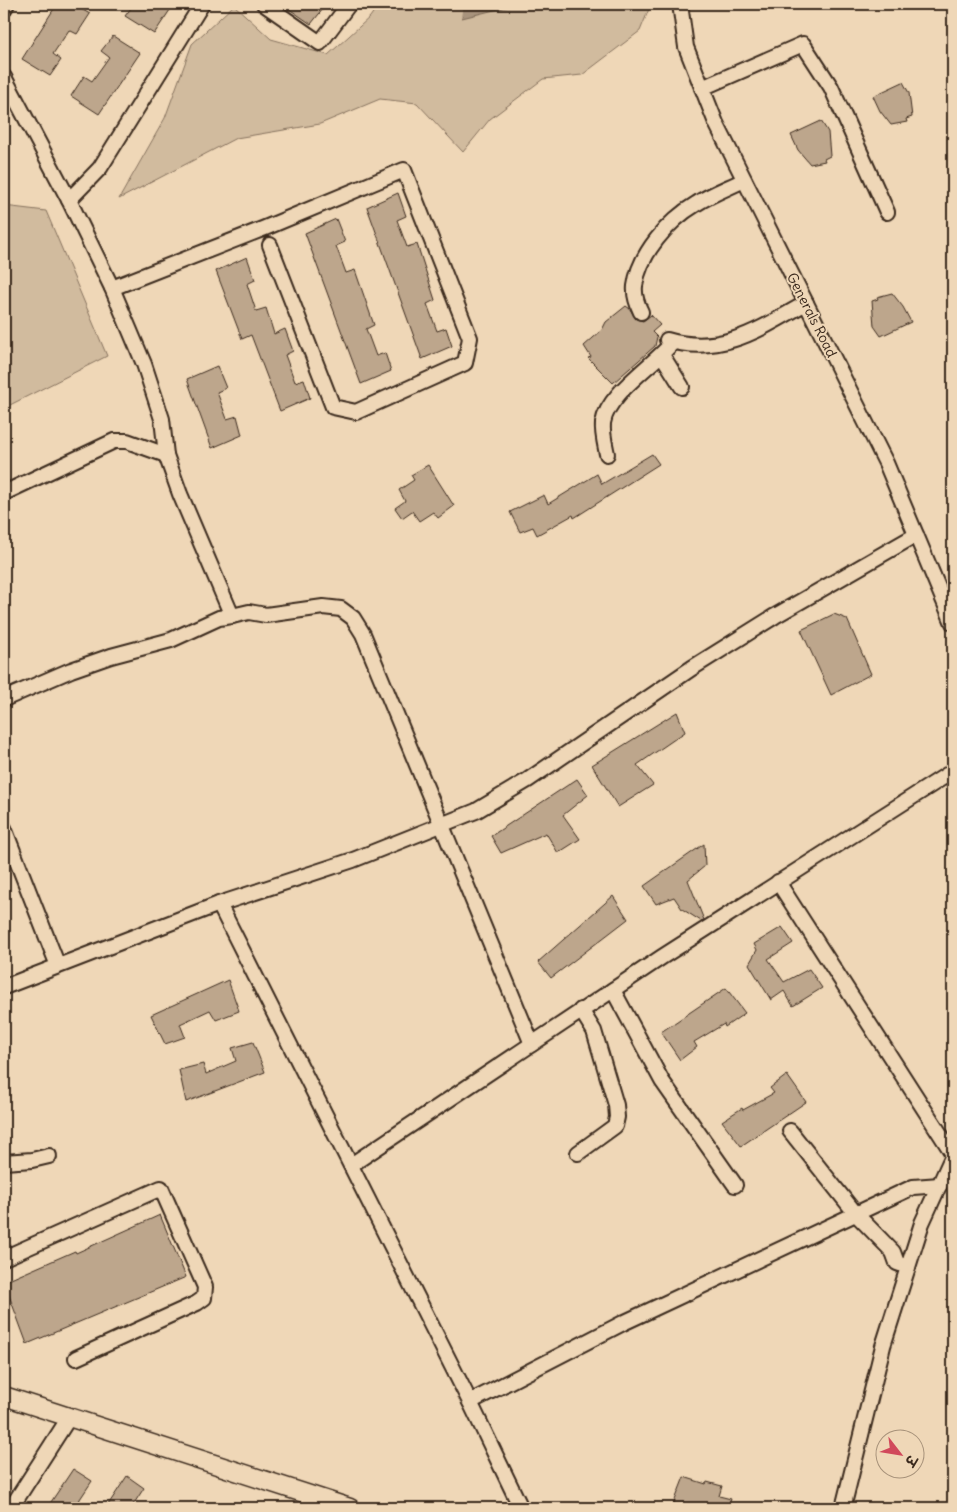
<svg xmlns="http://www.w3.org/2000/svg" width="957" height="1512" font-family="Delius,'Playpen Sans Deva',sans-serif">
<rect width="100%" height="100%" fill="#efd7b7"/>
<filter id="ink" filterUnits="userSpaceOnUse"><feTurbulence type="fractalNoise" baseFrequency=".02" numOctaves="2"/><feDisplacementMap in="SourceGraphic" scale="10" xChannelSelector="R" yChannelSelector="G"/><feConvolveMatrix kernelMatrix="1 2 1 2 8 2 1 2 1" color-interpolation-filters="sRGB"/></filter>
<g filter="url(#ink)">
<!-- green -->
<g fill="#d1bb9e" stroke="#86725e">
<polygon points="379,4 651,4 640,31 582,75 543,79 490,119 463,152 417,103 380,99 320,124 236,138 119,199 165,118 192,44 234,5 271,39 328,55 370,17"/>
<polygon points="4,206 46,211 107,356 4,408"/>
</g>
<!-- water -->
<polygon fill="#a8937b" stroke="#7c6956" points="463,4 519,4 462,18"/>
<!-- building -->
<g fill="#bda68c" stroke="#3b2a1e">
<polygon points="57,4 72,4 90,14 77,34 69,30 53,54 61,60 50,76 22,59"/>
<polygon points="134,4 174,4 154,34 125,16"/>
<polygon points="282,4 327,4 311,24"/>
<polygon points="113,36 140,53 99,114 71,96 84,76 92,81 109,57 101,51"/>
<polygon points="903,82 909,93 912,117 906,119 907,122 891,125 880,111 873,96"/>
<polygon points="821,121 828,132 830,156 824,159 825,161 810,164 798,150 791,135"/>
<polygon points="398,193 406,216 397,220 407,247 417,244 435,300 427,304 437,331 446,328 452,346 422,359 367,207"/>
<polygon points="336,219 345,242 336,246 346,273 355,270 374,325 366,329 376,356 385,353 391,371 361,384 305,233"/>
<polygon points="247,257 255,280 247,284 256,311 266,308 274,334 285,329 293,351 285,355 295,382 304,379 310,398 280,411 251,335 242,339 216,271"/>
<polygon points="892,293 903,307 911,322 881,336 874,326 872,301 878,299 877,297"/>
<polygon points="626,306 630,309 636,319 643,321 651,315 660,325 652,332 657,337 655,346 613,383 588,358 591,357 584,346 602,330 606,322"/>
<polygon points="217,366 226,388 217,392 227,419 237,416 242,435 212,448 187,379"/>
<polygon points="652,454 659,464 574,518 573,515 537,535 533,527 520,532 510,512 544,495 548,504 597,474 602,484"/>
<polygon points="428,465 454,506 438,518 433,512 419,521 412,511 402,518 395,508 405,501 399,490 414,480 411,475"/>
<polygon points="834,614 847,619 871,674 831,695 801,630"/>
<polygon points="677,712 685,732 637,765 653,785 618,807 592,765"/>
<polygon points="577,779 588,795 563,815 580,839 558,853 546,833 501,853 491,836"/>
<polygon points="704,844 705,866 688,880 704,920 701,921 682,909 674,897 656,904 644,886"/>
<polygon points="613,896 628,919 551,978 538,962"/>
<polygon points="782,927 793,943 768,959 784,982 809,969 822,988 793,1006 784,991 771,1000 749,964 757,950 754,944"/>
<polygon points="228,980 239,1011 216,1020 210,1010 180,1024 185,1037 165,1044 151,1015"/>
<polygon points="726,988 745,1013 725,1027 724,1024 694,1042 697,1047 680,1060 661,1032"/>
<polygon points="253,1042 265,1072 186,1102 179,1070 203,1064 206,1074 236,1061 232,1048"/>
<polygon points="787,1075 806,1102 741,1146 722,1121 742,1108 743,1110 774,1093 770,1088"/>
<polygon points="160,1215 186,1277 27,1344 4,1282 75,1251 76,1253"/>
<polygon points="73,1469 92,1481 74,1508 47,1508"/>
<polygon points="127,1476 144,1488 131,1508 106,1508"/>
<polygon points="684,1477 706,1484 707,1482 722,1486 719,1496 731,1499 728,1508 672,1508"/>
</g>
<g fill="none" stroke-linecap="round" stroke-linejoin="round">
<!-- minor casing -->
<g stroke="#3b2a1e" stroke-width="18">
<g id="minor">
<polyline points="264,4 320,43 349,4"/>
<polyline points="680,4 686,47 716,123 886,463 953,623"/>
<polyline points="4,9 7,4"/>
<polyline points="4,77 69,200 112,288 144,364 162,419 166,455 180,494 232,616 249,612 266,615 323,607 341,609 353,618 363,634 532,1044"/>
<polyline points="702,88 803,44 831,87 887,212"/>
<polyline points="69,200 100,168 202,4"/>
<polyline points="112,288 265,228 404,170 470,338 465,363 356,412 333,407 270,245"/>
<path d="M641,312c-4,-8 -7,-17 -6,-26 4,-32 34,-66 61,-82 15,-10 32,-16 48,-24"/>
<path d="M667,340c55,16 93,-11 139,-37"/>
<polyline points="662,355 682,387"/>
<path d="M607,454c-2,-10 -5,-21 -4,-31 4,-29 51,-58 70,-81"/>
<polyline points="4,493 114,441 127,441 166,455"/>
<polyline points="4,699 71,670 111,656 171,640 219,618 232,616"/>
<polyline points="4,828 58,966"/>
<polyline points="778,882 953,1154"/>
<polyline points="219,904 470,1402 521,1508"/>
<polyline points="4,987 219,904 353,860 476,811 528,780 692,668 775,616 916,535"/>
<polyline points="613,990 662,1081 735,1185"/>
<polyline points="790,1131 856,1214 893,1252 897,1263 908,1267"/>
<polyline points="578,1153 615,1126 617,1117 616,1105 594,1031 581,1010"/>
<polyline points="4,1162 32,1160 49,1156"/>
<polyline points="351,1165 662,957 953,771"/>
<polyline points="4,1258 161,1188 205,1287 204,1298 197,1303 76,1358"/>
<polyline points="470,1402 623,1323 913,1187 940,1185"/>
<polyline points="11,1508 70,1416"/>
<polyline points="843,1508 883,1346 922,1223 953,1155"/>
</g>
</g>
<!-- major casing -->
<g stroke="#3b2a1e" stroke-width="21">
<polyline id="major" points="4,1396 350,1508"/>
</g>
<!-- minor -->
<use href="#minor" stroke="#efd7b7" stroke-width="14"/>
<!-- major -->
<use href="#major" stroke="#efd7b7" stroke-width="18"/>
</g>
</g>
<g text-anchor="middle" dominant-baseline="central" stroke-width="4" stroke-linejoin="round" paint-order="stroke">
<!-- street labels -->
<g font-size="14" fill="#3b2a1e" stroke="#efd7b7">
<text transform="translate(812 315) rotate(63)">Generals Road</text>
</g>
</g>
<!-- margin -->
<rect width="957" height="1512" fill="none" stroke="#efd7b7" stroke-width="20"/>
<rect x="10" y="10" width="937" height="1492" fill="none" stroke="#3b2a1e" stroke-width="2" filter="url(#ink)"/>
<!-- north arrow -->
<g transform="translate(900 1454) rotate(121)"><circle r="24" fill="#efd7b7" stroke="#a7927a"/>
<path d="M0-4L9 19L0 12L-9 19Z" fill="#d1495b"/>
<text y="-8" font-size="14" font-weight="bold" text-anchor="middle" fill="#3b2a1e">उ</text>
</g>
</svg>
